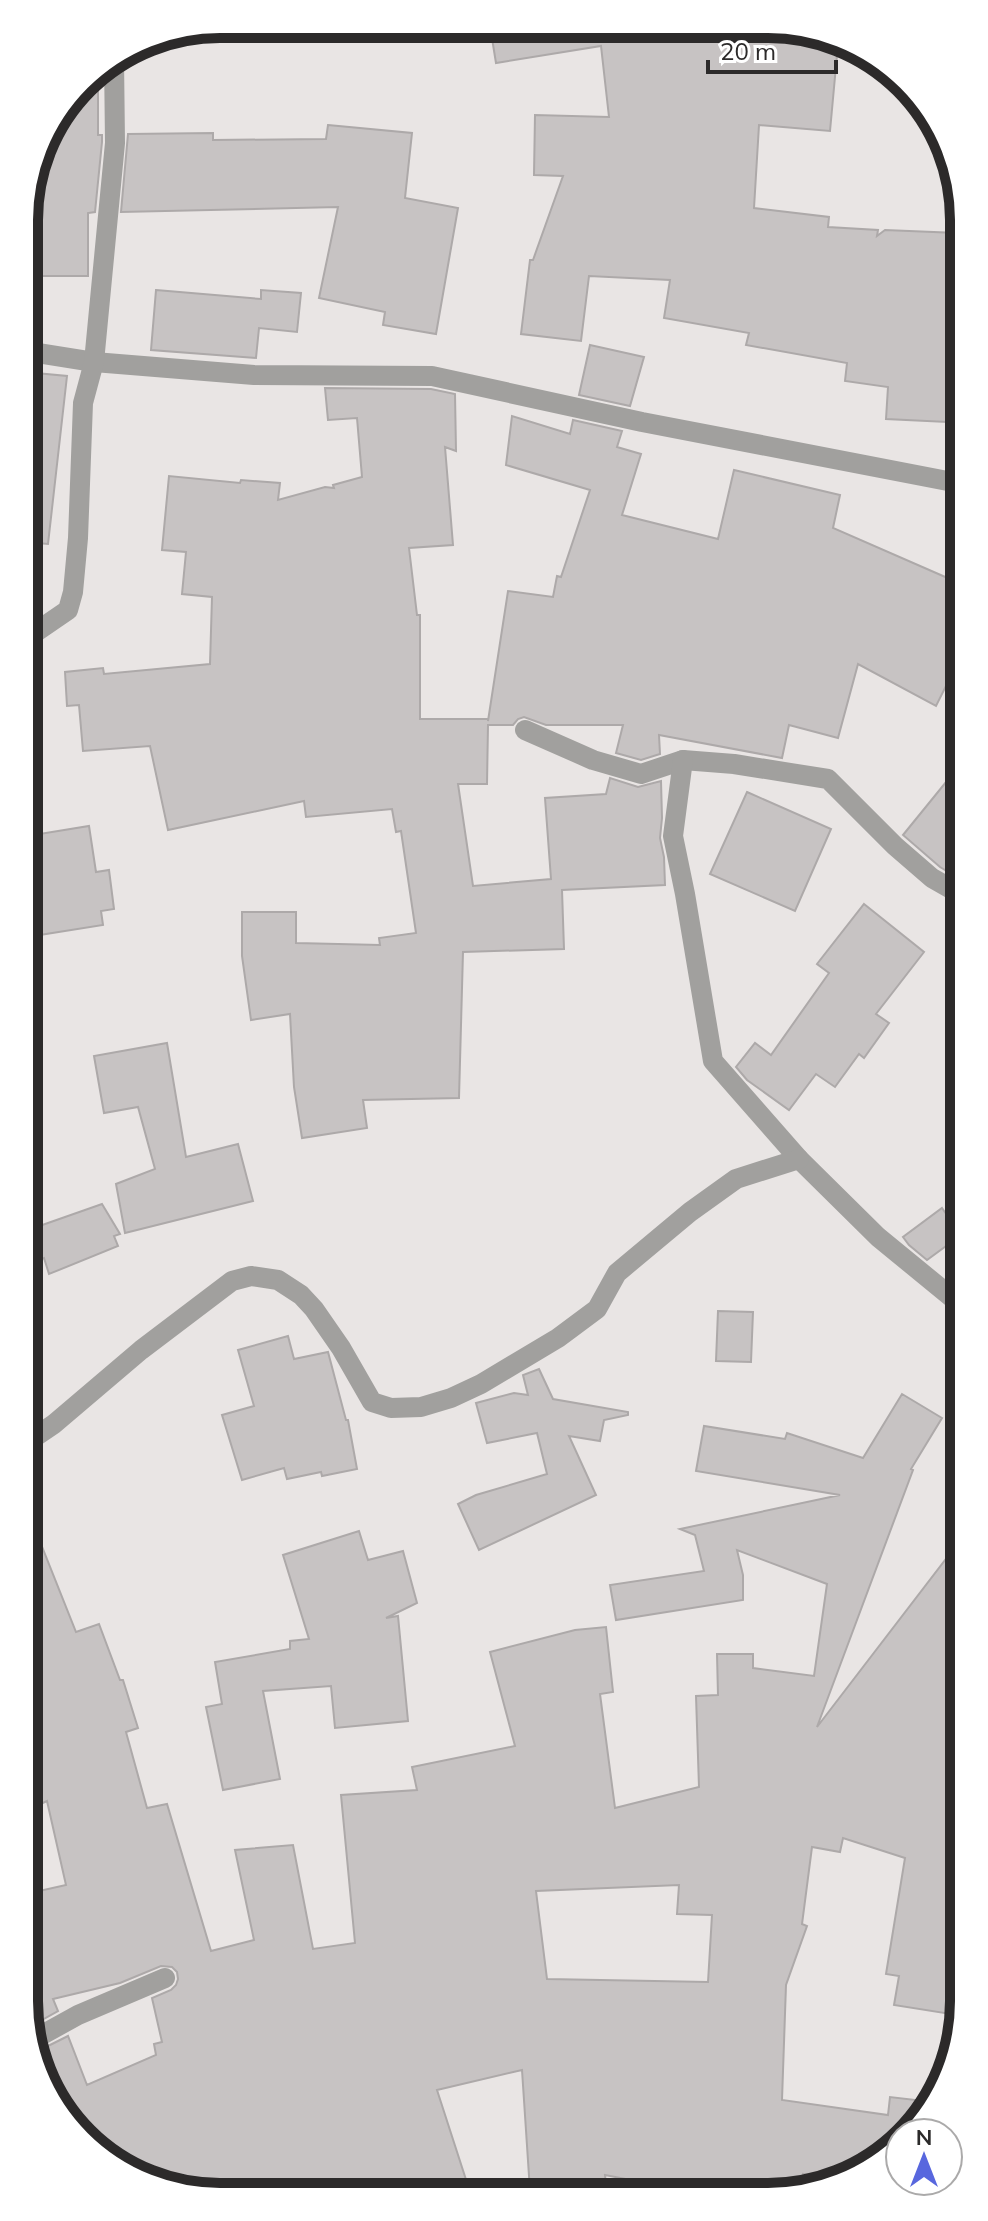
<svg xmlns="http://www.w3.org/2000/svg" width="988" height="2221" font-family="Mulish,sans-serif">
<rect width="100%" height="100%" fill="#e9e5e4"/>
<!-- building -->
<g fill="#c7c3c3" stroke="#ada9a9" stroke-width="2" fill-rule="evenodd">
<polygon points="490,26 805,28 838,44 830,131 759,125 754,208 829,217 828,227 878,230 877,236 885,230 957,233 950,277 948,322 953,322 947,422 886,419 888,387 845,381 847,363 746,345 749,333 664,318 670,280 589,276 581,341 521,334 530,260 533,260 563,176 534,175 535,115 609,117 601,46 496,63"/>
<polygon points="98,69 98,135 102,135 102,142 95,212 88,213 88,276 25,276 24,207 44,134 91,73"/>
<polygon points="328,125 412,133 405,198 458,208 436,334 383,325 385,312 319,298 338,207 121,212 128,134 213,133 213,140 326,139"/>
<polygon points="156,290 261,299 261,290 301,293 297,332 259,328 256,358 151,350"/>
<polygon points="590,345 644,357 630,406 579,395"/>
<polygon points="25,372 67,376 48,544 26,542"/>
<polygon points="325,388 431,389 455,394 456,451 445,447 453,545 409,548 417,615 420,615 420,719 488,719 488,721 508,591 553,597 557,576 561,577 590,490 506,465 512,416 570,434 573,420 622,431 617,447 641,454 622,515 718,539 734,470 840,495 833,528 959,583 959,660 936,706 858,664 838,738 789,725 782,758 659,735 660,754 641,760 616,753 623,725 546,725 524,717 518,719 513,725 488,725 487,784 458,784 473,886 551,879 545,798 606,794 610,778 638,787 661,781 662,818 660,838 664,857 665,885 562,890 564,949 463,952 459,1098 363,1100 367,1128 302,1138 294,1087 290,1014 251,1020 242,956 242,912 296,912 296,943 380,945 379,938 416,933 401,831 396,832 392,809 306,817 304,801 168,830 150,746 83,751 79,705 67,706 65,672 103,668 104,674 210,664 212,597 182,594 186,552 162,550 169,476 240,483 241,480 280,483 278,500 325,487 334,488 333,485 362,477 357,418 328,420"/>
<polygon points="959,766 960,864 960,879 940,867 903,835"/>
<polygon points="747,792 831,829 795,911 710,874"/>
<polygon points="89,826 96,872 109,870 114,909 101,911 103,925 27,937 27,836"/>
<polygon points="864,904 924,952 876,1014 889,1023 864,1058 859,1054 835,1087 816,1074 789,1110 747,1080 736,1067 755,1043 771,1055 829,973 817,964"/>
<polygon points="167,1043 186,1157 238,1144 253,1201 125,1233 116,1184 155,1169 138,1107 104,1113 94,1056"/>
<polygon points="102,1204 120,1234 114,1236 118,1246 49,1274 44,1258 28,1264 28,1230"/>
<polygon points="942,1208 961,1235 927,1260 909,1245 903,1237"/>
<polygon points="718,1311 753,1312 751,1362 716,1361"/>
<polygon points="288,1336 294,1359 328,1352 346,1420 348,1420 357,1469 322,1476 321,1472 287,1479 284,1468 242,1480 222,1415 254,1406 238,1350"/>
<polygon points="539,1369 553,1399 628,1412 628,1415 604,1420 600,1441 569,1436 596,1495 479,1550 458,1504 476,1495 547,1474 537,1433 487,1443 476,1403 514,1393 528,1395 523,1375"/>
<path d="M902,1394l40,24 -31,51 2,1 -96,257 145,-189 2,476 -1,2 -69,-11 5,-29 -13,-2 19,-116 -62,-20 -3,14 -28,-5 -10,77 5,2 -21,59 -4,115 106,15 2,-18 43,5 -17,28 -6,3h-10v6l-63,40 -34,-5 -3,16 -113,1 -82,-16 1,11 -76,5 -8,-121 -85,20 33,102h-90l-1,-6 -36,7h-160l-92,-45 -59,-94 36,-18 19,49 69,-30 -2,-11 8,-2 -10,-44 19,-8 5,-5 2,-6 -1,-7 -5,-5 -11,-1 -41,17 -67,16 5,12 -27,15 -1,-133 36,-8 -19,-84 -17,8 -1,-289 2,-1 45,113 23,-8 21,56h3l15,48 -12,4 21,76 20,-4 44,147 43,-11 -19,-90 58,-5 20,104 42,-6 -14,-148 76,-5 -5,-23 103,-21 -25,-94 85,-22 31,-3 7,65 -13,2 15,114 84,-21 -3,-91 22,-1 -1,-41h36v14l61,8 13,-92 -90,-34 6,25v25l-127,20 -6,-35 94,-14 -9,-36 -15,-6 160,-34 -144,-24 8,-45 81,13 2,-6 76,25zM679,1885l-2,29 35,1 -4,67 -161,-3 -11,-88z"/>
<polygon points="359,1531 368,1560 403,1551 417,1603 386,1618 398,1616 408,1721 335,1728 331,1686 263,1691 280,1779 223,1790 206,1707 222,1704 215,1662 290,1649 290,1641 309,1639 283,1555"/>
</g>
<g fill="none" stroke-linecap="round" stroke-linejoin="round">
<!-- minor -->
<g stroke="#a1a09e" stroke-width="20">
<polyline points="25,351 94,362 254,375 432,376 642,422 958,483"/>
<polyline points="26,635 33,634 68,610 73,592 78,538 83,403 94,362 115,143 114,58"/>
<polyline points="525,730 593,760 641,774 683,760 734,764 828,779 895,846 932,878 960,894"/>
<polyline points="683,760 673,836 685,894 713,1061 799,1159 878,1237 961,1305"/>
<polyline points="29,1441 54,1424 141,1350 232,1281 251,1276 278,1280 301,1295 314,1309 341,1348 372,1402 391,1408 421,1407 451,1398 481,1384 558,1338 597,1309 617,1273 690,1212 736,1179 799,1159"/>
<polyline points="31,2041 78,2015 165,1978"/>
</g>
</g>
<!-- crop -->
<path d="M0 0H988V2221H0ZM220 38H768A182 182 0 0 1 950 220V2001A182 182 0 0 1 768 2183H220A182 182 0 0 1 38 2001V220A182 182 0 0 1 220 38Z" fill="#fff" fill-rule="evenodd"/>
<path fill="none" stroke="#2c2a2a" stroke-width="10" d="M220 38H768A182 182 0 0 1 950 220V2001A182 182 0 0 1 768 2183H220A182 182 0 0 1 38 2001V220A182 182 0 0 1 220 38Z"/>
<!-- north arrow -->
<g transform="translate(924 2157)"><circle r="38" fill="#ffffff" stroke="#abaaaa" stroke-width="2"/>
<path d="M0-6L14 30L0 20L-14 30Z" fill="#5867de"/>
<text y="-12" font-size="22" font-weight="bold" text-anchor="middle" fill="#2c2a2a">N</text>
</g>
<!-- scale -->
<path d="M708 60v12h128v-12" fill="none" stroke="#2c2a2a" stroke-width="4"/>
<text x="720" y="60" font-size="24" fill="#2c2a2a" stroke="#ffffff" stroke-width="6" paint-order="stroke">20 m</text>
</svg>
